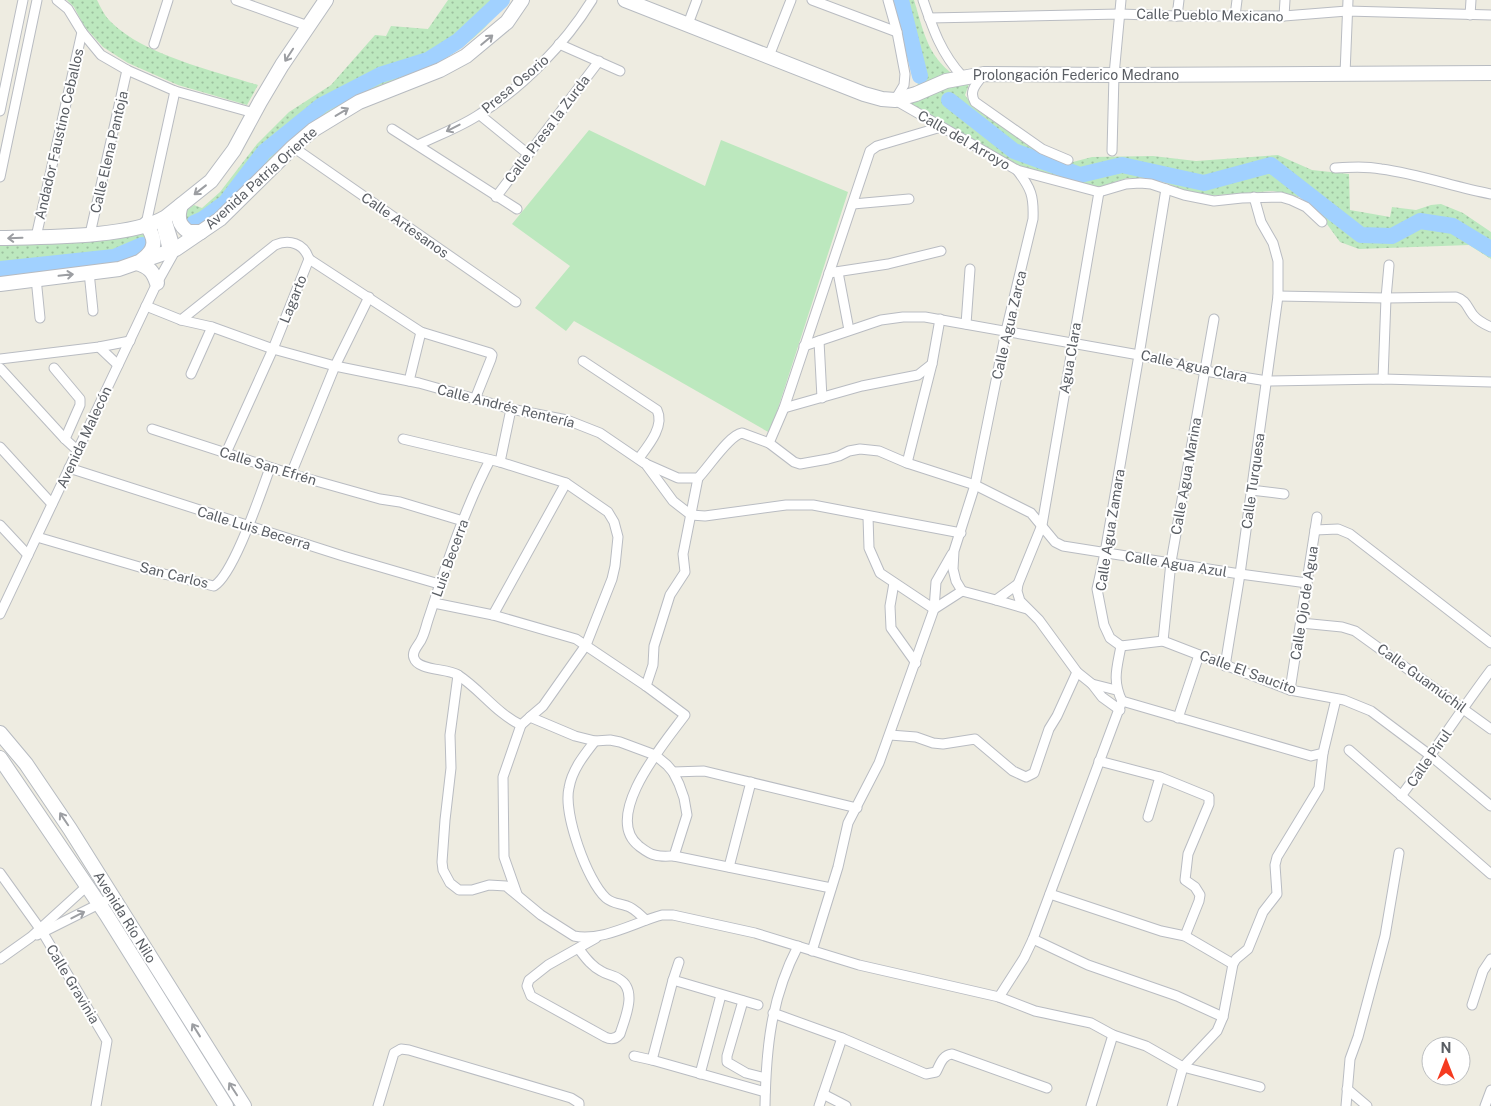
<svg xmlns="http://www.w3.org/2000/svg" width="1491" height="1106" font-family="'Public Sans',sans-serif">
<defs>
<pattern id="green-dots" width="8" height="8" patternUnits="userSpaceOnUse" patternTransform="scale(1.25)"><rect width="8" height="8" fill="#bce8be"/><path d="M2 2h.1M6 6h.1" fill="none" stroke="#9cbf9e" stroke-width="1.8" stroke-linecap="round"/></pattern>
</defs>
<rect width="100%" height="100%" fill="#eeece1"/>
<!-- green -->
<g fill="url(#green-dots)">
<path d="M67,0h30c4,8 8,17 15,23 31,31 104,49 146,62l-11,20 -69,-20 -50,-22 -25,-16 -19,-21 -10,-19z"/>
<path d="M448,0h59c-21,32 -51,55 -87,71 -23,11 -47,18 -70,29 -19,9 -38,22 -54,35 -23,17 -82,91 -106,91l-4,-7 -1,-8 9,-6 8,3 18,-16 37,-48 32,-32 42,-27 44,-50 11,1 5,-10 37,3z"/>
<path d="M892,0h22c12,40 15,63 55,84l-4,11 8,12 68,45 28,11 23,-6 61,-1 43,5 82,-6 34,15 37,4 1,36 40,7 2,-10 24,3 15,-5 10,-1 22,9 28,19v27l-22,-14 -110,4 -19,-7 -27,-37 -14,-8 -26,-6 -68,5 -27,-8 -24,-10h-27l-28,9 -84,-21 -105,-60 8,-23z"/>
<polygon points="142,234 147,235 150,244 138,259 88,268 0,277 0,244 74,243"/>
</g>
<!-- pitch -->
<polygon fill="#bce8be" points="589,130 705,186 721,140 848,192 770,433 574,321 566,331 535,308 570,266 512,224"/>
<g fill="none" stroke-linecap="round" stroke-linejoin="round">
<!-- river -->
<g stroke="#a1d1ff" stroke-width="16">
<polyline points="901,0 920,76"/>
<polyline points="949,100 1014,151 1080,175 1122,165 1204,183 1271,165 1361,235 1392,236 1420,221 1453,226 1491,249"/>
<polyline points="194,223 203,219 225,203 264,152 322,105 380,75 428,60 458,41 502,0"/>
<polyline points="0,269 114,257 142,245"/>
</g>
<!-- street casing -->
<g stroke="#b9bcc2" stroke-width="11">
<g id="street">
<polyline points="57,0 68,9 82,32 101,55 127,70 175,91 254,113"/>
<polyline points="236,0 308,26"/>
<polyline points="812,0 897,32"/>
<polyline points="888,0 897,32 905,74 904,85 895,100 1017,170 1099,192 1126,184 1140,183 1151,184 1184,195 1214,201 1242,198 1281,197 1291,200 1306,207 1322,222"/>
<path d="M923,0c10,29 18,53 39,76"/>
<polyline points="1470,15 1471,0"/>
<polyline points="1177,16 1179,0"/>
<polyline points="1235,16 1237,0"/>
<polyline points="1284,16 1285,0"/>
<polyline points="929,18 1120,14 1177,16 1284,16 1347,11 1491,15"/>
<polyline points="688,24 697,0"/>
<polyline points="154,44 168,0"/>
<polyline points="559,44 620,71"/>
<polyline points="769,56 791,0"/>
<path d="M984,74c-7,9 -16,17 -9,28l67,47 26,11"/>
<polyline points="1345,74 1348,0"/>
<polyline points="0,111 23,0"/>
<polyline points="480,115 528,154"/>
<polyline points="392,129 517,209"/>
<path d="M418,145c20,-10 43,-18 62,-31 43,-27 85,-70 112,-114"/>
<polyline points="293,147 516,302"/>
<polyline points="1112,151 1114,75 1121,0"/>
<path d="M1335,168c16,-1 31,-2 46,1 38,5 73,18 110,25"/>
<polyline points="0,177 37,0"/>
<polyline points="1099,192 1042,525 1018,584 1017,591 1020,601 1039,620 1077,672 1092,684 1116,690"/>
<polyline points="496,197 599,61"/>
<polyline points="853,204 909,199"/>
<polyline points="160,221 169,256"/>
<polyline points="146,224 175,91"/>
<polyline points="90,234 127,70"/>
<polyline points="36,237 82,32"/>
<polyline points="309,259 421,332 490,353 492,355 491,359 475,399"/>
<polyline points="89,272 93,311"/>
<polyline points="838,272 849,330"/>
<polyline points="829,273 888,264 941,251"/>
<polyline points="36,278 40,318"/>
<path d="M1278,296l108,2 70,-1c10,3 11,10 17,18 5,6 11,9 18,12"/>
<path d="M146,306l35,14 31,7 61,22 62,17 84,17 92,26 56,11 33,13 44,30 34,15h20c11,-11 31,-43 44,-45l27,10 25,19 6,2 28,-5 11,-3 10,-5 11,-2 19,2 28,12 68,22 56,28 24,29 8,4 177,28 67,9"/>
<path d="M181,320l94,-75c14,-6 29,-2 34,14"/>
<polyline points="966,324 970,269"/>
<polyline points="819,341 822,398"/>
<polyline points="804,346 881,320 903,317 925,317 1139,355 1205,371 1267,381 1383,379 1491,382"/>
<polyline points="99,347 118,365"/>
<polyline points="0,359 99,347 130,341"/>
<path d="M583,361l74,49c8,16 -9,36 -18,48"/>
<polyline points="0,368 65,439 78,451"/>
<polyline points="54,368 80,399 80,405 65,439"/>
<polyline points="191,374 212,327"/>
<polyline points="1383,379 1386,298 1389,265"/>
<polyline points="409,381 421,332"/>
<polyline points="784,408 862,386 918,375 932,364"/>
<polyline points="152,429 291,474 380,499 400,502 463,521"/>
<polyline points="403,439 500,462 566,483 608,512 614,522 618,537 615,566 612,579 586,645 543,706 530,717"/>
<polyline points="769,443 784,408 870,151 877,146 941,127"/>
<polyline points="0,447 52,504"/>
<polyline points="226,453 273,349 309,259"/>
<path d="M490,460c-26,50 -44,106 -62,160 -2,6 -3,12 -6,18 -2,6 -11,13 -8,20 4,13 33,10 44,17 23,15 38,38 63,50l9,-8 45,19 20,5 15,-1 10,2 35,13 12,10 6,7 6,12 5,14 3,17 -13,41"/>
<polyline points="500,462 511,409"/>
<polyline points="645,463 673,501 691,515 705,516 786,505 813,505 961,533"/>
<polyline points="907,463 932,364 940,319"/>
<polyline points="69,468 343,556 439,584"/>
<polyline points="291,474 335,366 369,297"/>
<polyline points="1251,490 1284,494"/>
<polyline points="868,517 869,548 880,573 934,609"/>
<polyline points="0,525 28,555"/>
<polyline points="1315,530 1338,529 1350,534 1491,643"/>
<path d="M37,537l123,36 54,13c20,-12 47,-94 56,-118"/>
<polyline points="894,583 890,606 891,628 916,663"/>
<polyline points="962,591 996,600 1018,584"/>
<polyline points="996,600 1027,609"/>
<path d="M434,603l59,12 83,24 70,47 39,29c-19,26 -84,101 -46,131 4,3 10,8 16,9 6,2 13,1 19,1l157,32"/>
<polyline points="934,609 936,582 952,554"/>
<polyline points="0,614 157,283 176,249 166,217"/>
<polyline points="493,615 566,483"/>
<polyline points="1301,623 1342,627 1355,631 1491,729"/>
<polyline points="1163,641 1171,562 1214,319"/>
<polyline points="1121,646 1163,641 1290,690 1344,700 1371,711 1431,756 1491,806"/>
<polyline points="1225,666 1240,574 1278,296 1278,261 1273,243 1261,222 1254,197"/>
<path d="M458,675l-8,60 1,33 -6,52 -3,42 1,8 7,13 9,7h13l17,-5 17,1 35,29 33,21c28,6 61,-14 88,-21h11l82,18 104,32 140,32 36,14 56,12 22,12 33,11 37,21 77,20"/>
<polyline points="1092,684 1102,697 1120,710"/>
<polyline points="646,686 653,665 654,646 670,595 685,572 683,554 698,478"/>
<polyline points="1290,690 1317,517"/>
<polyline points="1122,701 1311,756 1323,753 1336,699"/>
<polyline points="1178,718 1199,655"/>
<polyline points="890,735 916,737 933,743 943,744 975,739 1013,771 1026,777 1034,773 1049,729 1057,716 1077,672"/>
<path d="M595,741c-11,14 -23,29 -26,47 -6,25 18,93 37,110 7,6 13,5 21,8 7,2 13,9 19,14"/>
<polyline points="1349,750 1491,874"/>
<polyline points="1099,761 1160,777 1209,797 1209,804 1188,854 1185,880 1195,887 1200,895 1199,901 1185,936"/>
<polyline points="673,772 704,771 857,808"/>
<path d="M1401,796c31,-41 59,-85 90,-126"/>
<polyline points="1148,817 1160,777"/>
<polyline points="729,867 751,782"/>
<polyline points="0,873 43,933 107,1041 96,1106"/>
<polyline points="517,894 504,857 503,777 521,725"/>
<polyline points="1050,894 1161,931 1185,936 1233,964"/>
<polyline points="37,935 113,897"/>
<polyline points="1033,939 1088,965 1177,996 1223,1017"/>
<path d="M578,948c7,9 13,18 23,23 6,4 13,4 18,8 19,11 6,39 1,55 -4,5 -9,6 -15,3l-74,-41 -4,-10 2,-6 19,-15 48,-27"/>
<path d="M812,951l26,-84 10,-44 31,-60 55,-154 28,-18 -6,-10 -3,-12 1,-18 21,-66 31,-154 27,-112c1,-23 -2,-31 -16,-49"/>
<polyline points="0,959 31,937 87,886"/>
<polyline points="679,962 673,980 758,1005"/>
<path d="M999,997l25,-39 9,-19 89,-238c-10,-21 -5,-33 -1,-55l-11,-8 -6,-13 -7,-36 8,-36 34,-198 27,-166"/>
<polyline points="743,1001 727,1056 727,1062 746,1073 765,1078"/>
<polyline points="1472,1005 1483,971 1491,959"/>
<path d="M773,1013l69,25 84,36 10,-2c4,-7 6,-17 16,-18l95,34"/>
<polyline points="634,1056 652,1060 673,980"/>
<polyline points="652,1060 765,1092"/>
<polyline points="700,1074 721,995"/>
<polyline points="1347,1089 1367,1106"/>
<polyline points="823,1094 846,1106"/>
<polyline points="378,1106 394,1053 401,1049 409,1050 571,1098 579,1103 579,1106"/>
<path d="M765,1106c1,-58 6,-108 33,-160"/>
<polyline points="819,1106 842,1038"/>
<polyline points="1091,1106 1113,1035"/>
<polyline points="1172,1106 1183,1067 1217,1031 1223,1017 1233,964 1236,959 1248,949 1263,912 1277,894 1275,865 1277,857 1319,788 1323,753"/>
<polyline points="1346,1106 1350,1059 1358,1037 1385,936 1399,853"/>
<polyline points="1485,1106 1491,1090"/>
</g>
</g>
<!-- secondary casing -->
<g stroke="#b7bbc1" stroke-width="16">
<g id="secondary">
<polyline points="625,0 864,94 882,99 895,100 916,94 946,81 984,74 1114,75 1491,73"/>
<path d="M181,205c-4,12 -3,20 8,27h12"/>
<path d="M0,238c42,-1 131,0 166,-21l45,-36 23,-31 26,-48 22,-37 44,-65"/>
<path d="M142,260c15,-11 14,-21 4,-36"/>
<path d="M137,263c12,4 16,8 20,20"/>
<polyline points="0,284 119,269 176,249 220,219 293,147 313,130 359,102 440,70 466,56 507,22 522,0"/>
<polyline points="0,733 26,764 70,829 244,1106"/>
<polyline points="0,758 106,914 226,1106"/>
</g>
</g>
<!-- street -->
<use href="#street" stroke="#fff" stroke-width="9"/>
<!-- secondary -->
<use href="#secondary" stroke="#fff" stroke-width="14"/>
</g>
<!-- one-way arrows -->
<defs><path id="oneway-shaft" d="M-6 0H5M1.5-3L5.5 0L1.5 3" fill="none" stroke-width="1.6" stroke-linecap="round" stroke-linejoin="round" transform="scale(1.25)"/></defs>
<g stroke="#9c9ea2">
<use href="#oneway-shaft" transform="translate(487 40) rotate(-40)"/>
<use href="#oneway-shaft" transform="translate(289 55) rotate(123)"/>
<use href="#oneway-shaft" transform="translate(342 112) rotate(-31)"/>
<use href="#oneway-shaft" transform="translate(453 128) rotate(153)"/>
<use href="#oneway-shaft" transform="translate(200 190) rotate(142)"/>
<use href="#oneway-shaft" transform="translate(15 238) rotate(178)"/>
<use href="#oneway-shaft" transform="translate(66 275) rotate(-6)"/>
<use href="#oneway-shaft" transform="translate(64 819) rotate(-124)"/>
<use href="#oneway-shaft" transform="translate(78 915) rotate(-27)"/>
<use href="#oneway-shaft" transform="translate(196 1030) rotate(-122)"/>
<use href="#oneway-shaft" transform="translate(233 1089) rotate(-123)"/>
</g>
<g text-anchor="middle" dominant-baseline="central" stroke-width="4" stroke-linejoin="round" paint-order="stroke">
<!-- street labels -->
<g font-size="14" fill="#5a5e64" stroke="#fff">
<text transform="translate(1210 15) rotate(1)">Calle Pueblo Mexicano</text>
<text x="1076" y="75">Prolongación Federico Medrano</text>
<text transform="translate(515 84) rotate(-40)">Presa Osorio</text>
<text transform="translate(547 129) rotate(-53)">Calle Presa la Zurda</text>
<text transform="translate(59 134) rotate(-77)">Andador Faustino Ceballos</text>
<text transform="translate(964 140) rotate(30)">Calle del Arroyo</text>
<text transform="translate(109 152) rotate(-77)">Calle Elena Pantoja</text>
<text transform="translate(261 178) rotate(-42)">Avenida Patria Oriente</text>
<text transform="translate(405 225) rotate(35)">Calle Artesanos</text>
<text transform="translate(293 299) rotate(-68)">Lagarto</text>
<text transform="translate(1009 325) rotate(-77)">Calle Agua Zarca</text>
<text transform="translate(1070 358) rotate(-80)">Agua Clara</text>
<text transform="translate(1194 366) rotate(12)">Calle Agua Clara</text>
<text transform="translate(506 406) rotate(14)">Calle Andrés Rentería</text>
<text transform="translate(84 437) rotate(-65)">Avenida Malecón</text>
<text transform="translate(268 466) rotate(17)">Calle San Efrén</text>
<text transform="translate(1186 476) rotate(-80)">Calle Agua Marina</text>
<text transform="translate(1253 481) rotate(-82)">Calle Turquesa</text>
<text transform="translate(254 528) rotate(17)">Calle Luis Becerra</text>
<text transform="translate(1110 530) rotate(-81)">Calle Agua Zamara</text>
<text transform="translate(450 558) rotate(-70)">Luis Becerra</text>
<text transform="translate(1176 564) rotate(9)">Calle Agua Azul</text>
<text transform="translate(174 575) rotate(14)">San Carlos</text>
<text transform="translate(1304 603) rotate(-81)">Calle Ojo de Agua</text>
<text transform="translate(1248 672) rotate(20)">Calle El Saucito</text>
<text transform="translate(1422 678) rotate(36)">Calle Guamúchil</text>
<text transform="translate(1429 758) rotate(-55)">Calle Pirul</text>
<text transform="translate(125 917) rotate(58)">Avenida Río Nilo</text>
<text transform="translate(73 984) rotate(59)">Calle Gravinia</text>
</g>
</g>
<!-- north arrow -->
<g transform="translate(1446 1061)"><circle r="24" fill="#ffffff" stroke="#bdbfc1"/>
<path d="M0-4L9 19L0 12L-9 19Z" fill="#f53b20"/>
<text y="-8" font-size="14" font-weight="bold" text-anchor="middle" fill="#5a5e64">N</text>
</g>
</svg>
